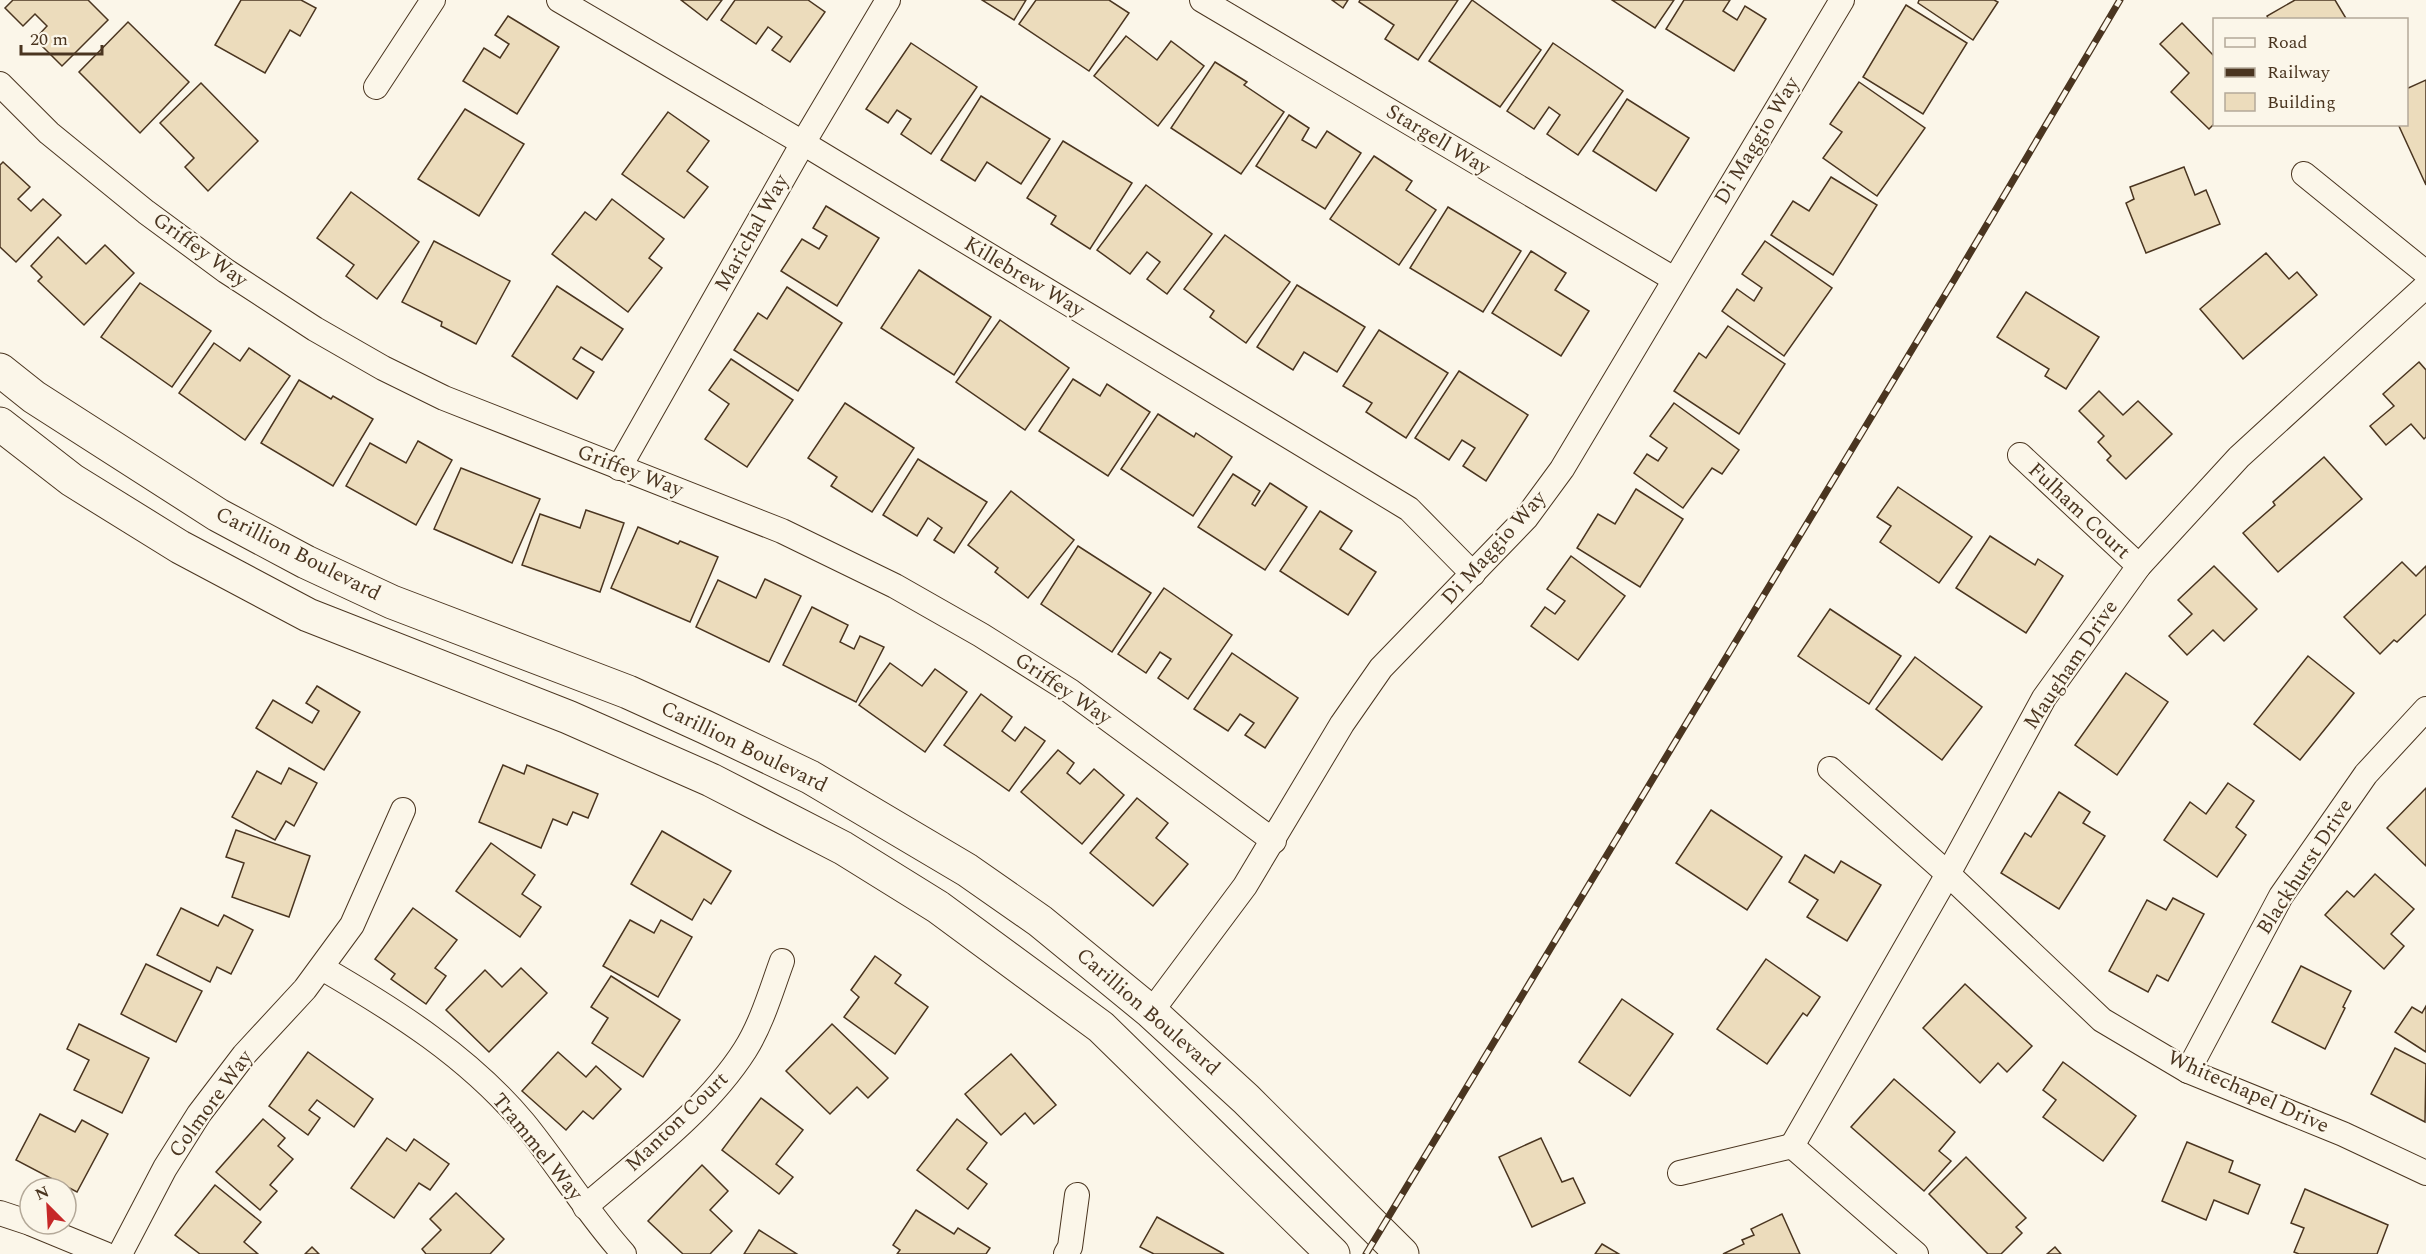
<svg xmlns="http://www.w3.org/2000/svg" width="2426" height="1254" font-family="Spectral,serif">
<rect width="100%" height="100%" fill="#fbf6e9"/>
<!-- building -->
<g fill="#ecdcbc" stroke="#4a3520" stroke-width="1.5">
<polygon points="13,0 88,0 108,20 62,66 35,39 47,26 35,14 23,26 5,8"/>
<polygon points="241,0 301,0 316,8 300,36 290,30 265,73 215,45"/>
<polygon points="681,0 722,0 707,20"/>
<polygon points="735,0 808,0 825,12 790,62 772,50 782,37 768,27 756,44 721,20"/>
<polygon points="982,0 1026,0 1014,20"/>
<polygon points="1036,0 1109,0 1129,13 1089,71 1019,24"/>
<polygon points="1332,0 1348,0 1343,8"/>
<polygon points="1360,0 1458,0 1418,60 1385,39 1394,25 1359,2"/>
<polygon points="1472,0 1541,50 1500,107 1429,61"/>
<polygon points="1612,0 1674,0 1655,28"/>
<polygon points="1684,0 1730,0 1723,11 1737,20 1745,6 1766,19 1734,71 1666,29"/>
<polygon points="1919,0 1994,0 1998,2 1973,40 1918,3"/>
<polygon points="2295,0 2335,0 2347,20 2269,20 2267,16"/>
<polygon points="1906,5 1967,43 1923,114 1863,77"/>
<polygon points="508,16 559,47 517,114 463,81 484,48 500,58 509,44 495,35"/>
<polygon points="128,22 189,82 140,133 79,72"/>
<polygon points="2182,23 2214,56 2214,124 2209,129 2171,92 2189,73 2160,44"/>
<polygon points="1126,36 1157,60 1171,41 1204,66 1158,126 1094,76"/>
<polygon points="911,43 977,87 931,154 901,134 911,119 897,110 888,123 866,109"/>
<polygon points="1553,43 1623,91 1578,155 1547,134 1560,115 1549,107 1534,129 1507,111"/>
<polygon points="1215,62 1247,82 1244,85 1284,112 1241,174 1171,128"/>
<polygon points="2426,80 2426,185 2398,124 2406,124 2406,89"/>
<polygon points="1859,82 1925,128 1877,196 1823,158 1842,132 1830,124"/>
<polygon points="201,83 258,141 208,191 185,167 194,158 160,123"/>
<polygon points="981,96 1050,139 1021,184 987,162 975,181 941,160"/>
<polygon points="1627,99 1689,138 1656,191 1593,151"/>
<polygon points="465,109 524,144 479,216 418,179"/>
<polygon points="668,112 709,141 687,171 708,187 684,218 622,174"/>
<polygon points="1289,115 1309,128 1302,140 1316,148 1327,131 1361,153 1325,209 1256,166"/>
<polygon points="1063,141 1132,183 1090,249 1051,224 1056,216 1027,198"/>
<polygon points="1374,156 1412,181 1406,190 1436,210 1399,265 1330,219"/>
<polygon points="3,162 30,187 18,199 31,211 43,199 61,215 16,262 0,247 0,165"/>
<polygon points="2184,167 2195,195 2206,190 2220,224 2146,253 2126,203 2134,199 2130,187"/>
<polygon points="1831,177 1877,205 1833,275 1771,235 1793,201 1809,211"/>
<polygon points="1146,185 1212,234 1167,294 1147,279 1160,262 1147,252 1130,274 1097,250"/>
<polygon points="351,192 419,242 377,299 346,276 354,265 317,238"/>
<polygon points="612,199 664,239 649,258 662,268 628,312 552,254 585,212 596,220"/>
<polygon points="826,206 879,238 837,306 781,271 802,239 819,249 827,236 813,228"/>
<polygon points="1448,207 1521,251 1483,312 1410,268"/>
<polygon points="1225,235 1290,282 1246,343 1210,317 1214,311 1184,289"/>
<polygon points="58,237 86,264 105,245 134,273 84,325 38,281 42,277 31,266"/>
<polygon points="434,241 510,281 476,344 441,326 442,322 402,302"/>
<polygon points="1765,241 1832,288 1784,356 1722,311 1737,289 1754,301 1762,288 1742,274"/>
<polygon points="1531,251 1566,273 1555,290 1589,311 1561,356 1492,313"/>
<polygon points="2266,253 2289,279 2297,272 2317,295 2243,359 2200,309"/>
<polygon points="919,270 991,317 954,375 881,328"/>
<polygon points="140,283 211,331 172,387 101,337"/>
<polygon points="1297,285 1365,327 1337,372 1304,352 1293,370 1257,347"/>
<polygon points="557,286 623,329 602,360 581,347 573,359 594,372 577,399 512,356"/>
<polygon points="787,287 842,323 798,391 734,350 758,313 767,319"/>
<polygon points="2026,292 2099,337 2066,389 2045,376 2049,369 1997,337"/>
<polygon points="1000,320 1069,368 1025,430 956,382"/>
<polygon points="1728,326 1785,364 1739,434 1674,391 1699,353 1706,358"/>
<polygon points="1379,330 1448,373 1406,438 1366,412 1372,403 1343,386"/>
<polygon points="214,343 240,361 249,348 290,376 245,440 179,393"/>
<polygon points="731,359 793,400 747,467 705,439 729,404 709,390"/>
<polygon points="2419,362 2426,370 2426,437 2424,439 2411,424 2386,445 2370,426 2394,406 2383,394"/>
<polygon points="1459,371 1528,415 1486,481 1463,466 1475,448 1462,440 1449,460 1415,438"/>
<polygon points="1073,379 1100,396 1107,384 1150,412 1108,476 1039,431"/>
<polygon points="299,380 331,399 333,396 373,419 333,486 261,443"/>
<polygon points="2099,391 2123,415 2138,401 2172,434 2126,479 2107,460 2111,456 2098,442 2104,436 2079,411"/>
<polygon points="845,403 914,448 872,512 831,486 837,477 808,458"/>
<polygon points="1674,403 1739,450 1722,474 1712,468 1683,508 1634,473 1647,454 1658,461 1667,448 1650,436"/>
<polygon points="1158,414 1194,437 1196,433 1232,457 1193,516 1121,469"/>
<polygon points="418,441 452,460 416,525 346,486 370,443 406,463"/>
<polygon points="2324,457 2362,499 2278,572 2243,533 2275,505 2273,502"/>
<polygon points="918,459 987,502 954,553 934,540 942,528 928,518 917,536 883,515"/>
<polygon points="461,468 540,499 512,563 434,529"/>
<polygon points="1233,474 1260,491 1252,504 1255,506 1270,483 1307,507 1265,570 1198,527"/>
<polygon points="1898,487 1972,537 1939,583 1880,542 1891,526 1877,517"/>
<polygon points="1636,489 1683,519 1640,587 1577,548 1598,514 1615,524"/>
<polygon points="1011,491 1074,540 1028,598 995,572 998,568 968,545"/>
<polygon points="586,510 624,523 600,592 522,565 540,514 580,528"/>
<polygon points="1320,511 1352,531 1340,549 1376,572 1348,615 1280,571"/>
<polygon points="638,527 678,544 680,541 718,557 690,622 611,588"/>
<polygon points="1990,536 2035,565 2038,559 2063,576 2026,633 1956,588"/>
<polygon points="1078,546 1151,593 1112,652 1041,604"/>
<polygon points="1571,556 1625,596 1578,660 1531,626 1545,607 1555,614 1565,601 1547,589"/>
<polygon points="2402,562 2416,576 2426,566 2426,614 2397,642 2394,640 2380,654 2344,617"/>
<polygon points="2214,566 2257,609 2224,641 2213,630 2187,655 2169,636 2192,614 2178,600"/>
<polygon points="765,579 801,596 769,662 696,627 718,580 756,598"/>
<polygon points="1164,588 1232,635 1188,699 1158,678 1171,659 1160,652 1146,673 1118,654"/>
<polygon points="812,607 848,625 840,642 854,649 860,636 884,647 856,702 783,665"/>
<polygon points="1830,609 1901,656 1869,704 1798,656"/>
<polygon points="1232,653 1298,698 1265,748 1245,735 1254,723 1240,714 1228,731 1194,709"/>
<polygon points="2308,656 2354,693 2300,760 2254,724"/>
<polygon points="1915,657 1982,707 1942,760 1876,709"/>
<polygon points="890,663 922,686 935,669 967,692 925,752 859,705"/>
<polygon points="2126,673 2168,702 2117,775 2075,745"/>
<polygon points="317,686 360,712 324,770 256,728 273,700 312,723 319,711 306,703"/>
<polygon points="981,694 1012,717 1002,731 1015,741 1025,727 1045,741 1009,791 944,745"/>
<polygon points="1058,750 1074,763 1067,773 1080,784 1094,769 1124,795 1082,844 1021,792"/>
<polygon points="503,765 524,774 527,765 598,794 588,818 573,812 567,825 553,819 541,848 479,822"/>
<polygon points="289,768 317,783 294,826 286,821 275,840 232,817 257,771 281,784"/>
<polygon points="2228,783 2254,801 2236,827 2246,835 2217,877 2164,840 2190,802 2206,814"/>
<polygon points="2426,788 2426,866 2387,828"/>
<polygon points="2059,792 2090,812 2083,823 2105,836 2059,909 2001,873 2025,833 2031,837"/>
<polygon points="1137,798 1168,823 1156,838 1188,864 1153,906 1090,853"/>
<polygon points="1711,810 1782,857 1747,910 1676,863"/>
<polygon points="236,830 310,856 289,917 232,897 244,863 226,857"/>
<polygon points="662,831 731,871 711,904 704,899 692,920 631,884"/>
<polygon points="491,843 535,875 522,894 541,907 520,937 456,891"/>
<polygon points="1805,855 1834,873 1841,861 1881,885 1847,941 1807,917 1818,900 1789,882"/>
<polygon points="2375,874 2414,909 2391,934 2404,946 2384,969 2325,915 2347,891 2354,897"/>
<polygon points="2173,898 2204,914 2168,981 2157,975 2148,992 2109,971 2147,900 2166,910"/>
<polygon points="181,908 218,926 224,915 253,930 231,974 217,967 210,982 157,955"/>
<polygon points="413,908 457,940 435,968 446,976 426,1004 391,979 395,974 375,959"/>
<polygon points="630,920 654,933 661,920 692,937 658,997 603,966"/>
<polygon points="875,956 901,975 895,983 928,1007 895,1054 844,1017 859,997 851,990"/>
<polygon points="1766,959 1820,997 1807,1016 1803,1013 1767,1064 1717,1029"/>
<polygon points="146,964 202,991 176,1042 121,1014"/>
<polygon points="2301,966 2351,991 2343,1007 2345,1008 2325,1049 2272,1022"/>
<polygon points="521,968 547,993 489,1052 446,1010 485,970 502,987"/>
<polygon points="611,976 680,1020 643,1077 592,1043 608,1018 591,1007"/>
<polygon points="1965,984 2032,1046 2007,1072 1998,1063 1980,1083 1923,1028"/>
<polygon points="1622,999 1673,1034 1630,1096 1579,1062"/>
<polygon points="2426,1006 2426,1052 2395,1032 2412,1007 2422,1013"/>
<polygon points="79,1024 149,1058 122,1113 74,1090 89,1060 67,1049"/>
<polygon points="832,1024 888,1078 868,1098 857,1087 830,1114 786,1071"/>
<polygon points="2395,1048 2426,1064 2425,1122 2371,1094"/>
<polygon points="308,1052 373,1099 354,1127 317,1100 309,1110 320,1118 308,1135 269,1106"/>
<polygon points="558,1052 586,1077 596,1066 621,1089 593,1119 583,1111 566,1130 522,1091"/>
<polygon points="1011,1054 1056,1105 1034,1124 1025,1113 1001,1135 965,1094"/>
<polygon points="2063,1062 2136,1116 2103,1161 2043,1117 2056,1100 2043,1090"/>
<polygon points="1894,1079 1955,1132 1939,1151 1951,1161 1924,1191 1851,1127"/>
<polygon points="761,1098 803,1130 776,1164 793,1177 779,1194 722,1150"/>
<polygon points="40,1114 75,1132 82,1120 108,1134 77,1192 16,1160"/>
<polygon points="263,1119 285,1138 278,1146 293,1159 270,1185 277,1191 260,1210 216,1172"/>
<polygon points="957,1119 987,1143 967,1169 987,1184 968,1209 917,1170"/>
<polygon points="387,1138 406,1151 414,1139 449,1164 430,1190 419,1183 394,1218 351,1188"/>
<polygon points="1541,1138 1562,1182 1573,1178 1585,1203 1532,1227 1499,1157"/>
<polygon points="2187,1142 2233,1161 2229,1172 2260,1185 2248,1214 2214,1200 2206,1220 2162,1201"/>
<polygon points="1966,1157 2026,1218 2016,1227 2022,1233 2001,1254 1988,1254 1929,1194"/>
<polygon points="702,1165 728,1191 710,1210 732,1231 710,1254 683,1254 648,1221"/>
<polygon points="215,1185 261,1222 244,1242 258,1254 200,1254 175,1235"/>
<polygon points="2305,1189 2388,1225 2377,1254 2299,1254 2294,1252 2304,1228 2291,1223"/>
<polygon points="456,1193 504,1239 490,1254 426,1254 422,1249 441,1230 430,1219"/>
<polygon points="916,1210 954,1234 958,1228 990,1248 986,1254 897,1254 900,1250 893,1245"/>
<polygon points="1782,1214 1800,1254 1723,1254 1744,1244 1742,1240 1754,1235 1751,1229"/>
<polygon points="1157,1217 1224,1254 1154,1254 1140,1247"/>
<polygon points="759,1230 797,1254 744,1254"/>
<polygon points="1602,1244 1619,1254 1595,1254"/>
<polygon points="312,1247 319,1254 305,1254"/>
<polygon points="2055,1247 2061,1254 2047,1254"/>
</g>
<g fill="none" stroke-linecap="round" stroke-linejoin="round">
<!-- street casing -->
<g stroke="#4a3520" stroke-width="26">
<g id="street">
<polyline points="559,0 803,143 1409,509 1473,574"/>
<polyline points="1202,0 1674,279"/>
<polyline points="0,84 49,133 146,212 226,271 315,329 383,368 444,398 782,531 895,586 981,635 1070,691 1274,841"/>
<polyline points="376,87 433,0"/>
<polyline points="2304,174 2426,273"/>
<polyline points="2020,455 2139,566"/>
<polyline points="619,468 803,143 888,0"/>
<polyline points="1830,769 1948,874 2102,1020 2188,1071 2343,1134 2426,1173"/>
<path d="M322,968c74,43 147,89 202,155 35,43 63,90 100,131"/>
<polyline points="1151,1012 1245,886 1342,724 1381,668 1526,518 1562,469 1842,0"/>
<polyline points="2188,1071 2281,896 2366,774 2426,709"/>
<polyline points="1792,1146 1948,874 2044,698 2139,566 2239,457 2426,286"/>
<polyline points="1792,1146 1916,1254"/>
<polyline points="1680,1173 1792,1146"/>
<path d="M585,1207c54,-47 122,-97 160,-157 17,-27 26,-59 37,-89"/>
<polyline points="0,1213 30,1223"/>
<polyline points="32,1224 105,1254"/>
<polyline points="120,1254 165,1168 199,1114 244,1055 305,989 352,925 403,810"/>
<polyline points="1066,1254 1070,1247 1077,1195"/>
</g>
</g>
<!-- secondary casing -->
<g stroke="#4a3520" stroke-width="35">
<g id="secondary">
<polyline points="0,370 34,397 218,515 306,562 392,602 628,692 705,727 810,777 967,870 1040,921 1151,1012 1246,1099 1402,1254"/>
<polyline points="0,424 72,480 180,547 308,615 568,717 711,780 843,848 938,907 1101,1027 1333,1254"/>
</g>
</g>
<!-- street -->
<use href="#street" stroke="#fbf6e9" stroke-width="24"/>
<!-- secondary -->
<use href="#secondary" stroke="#fbf6e9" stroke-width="33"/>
<!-- rail casing -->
<g stroke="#4a3520" stroke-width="7">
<polyline id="rail" points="1366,1254 1954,280 2120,0"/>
</g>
<!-- rail -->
<use href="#rail" stroke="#fbf6e9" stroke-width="4.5" stroke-dasharray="14" stroke-linecap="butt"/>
</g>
<g text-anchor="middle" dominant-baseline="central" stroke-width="4.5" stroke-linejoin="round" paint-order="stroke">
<!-- street labels -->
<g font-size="21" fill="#4a3520" stroke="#fbf6e9">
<text transform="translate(1438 140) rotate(31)">Stargell Way</text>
<text transform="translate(1757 141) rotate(-59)">Di Maggio Way</text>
<text transform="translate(752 233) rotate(-61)">Marichal Way</text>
<text transform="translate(200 250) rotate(36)">Griffey Way</text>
<text transform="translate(1024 277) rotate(31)">Killebrew Way</text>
<text transform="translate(630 471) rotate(21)">Griffey Way</text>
<text transform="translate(2079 511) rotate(43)">Fulham Court</text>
<text transform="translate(1494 548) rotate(-48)">Di Maggio Way</text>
<text transform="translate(298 554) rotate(27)">Carillion Boulevard</text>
<text transform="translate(2071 665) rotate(-56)">Maugham Drive</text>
<text transform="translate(1063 689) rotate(34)">Griffey Way</text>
<text transform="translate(744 747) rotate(26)">Carillion Boulevard</text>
<text transform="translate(2305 867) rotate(-57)">Blackhurst Drive</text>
<text transform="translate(1148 1012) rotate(41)">Carillion Boulevard</text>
<text transform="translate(2248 1092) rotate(24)">Whitechapel Drive</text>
<text transform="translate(211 1104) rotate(-54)">Colmore Way</text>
<text transform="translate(677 1122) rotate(-44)">Manton Court</text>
<text transform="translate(537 1147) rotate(51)">Trammel Way</text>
</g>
</g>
<!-- legend -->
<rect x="2213" y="18" width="195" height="108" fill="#fbf6e9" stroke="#b4a999" stroke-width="1.5"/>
<rect x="2225" y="38" width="30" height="9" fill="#fbf6e9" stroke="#b4a999" stroke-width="1.5"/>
<text x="2267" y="48" font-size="18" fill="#4a3520">Road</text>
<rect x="2225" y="68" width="30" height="9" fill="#4a3520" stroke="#b4a999" stroke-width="1.5"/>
<text x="2267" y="78" font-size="18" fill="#4a3520">Railway</text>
<rect x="2225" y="93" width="30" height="18" fill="#ecdcbc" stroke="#b4a999" stroke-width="1.5"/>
<text x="2267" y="108" font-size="18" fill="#4a3520">Building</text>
<!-- north arrow -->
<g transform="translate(48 1206) rotate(336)"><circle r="28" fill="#fbf6e9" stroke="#b4a999" stroke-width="1.5"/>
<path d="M0-4.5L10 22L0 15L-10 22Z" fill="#c62828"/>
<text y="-9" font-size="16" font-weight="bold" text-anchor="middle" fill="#4a3520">N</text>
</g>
<!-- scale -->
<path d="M21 45v9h81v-9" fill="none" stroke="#4a3520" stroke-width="3"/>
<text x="30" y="45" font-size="18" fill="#4a3520" stroke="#fbf6e9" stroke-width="4.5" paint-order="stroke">20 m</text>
</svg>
